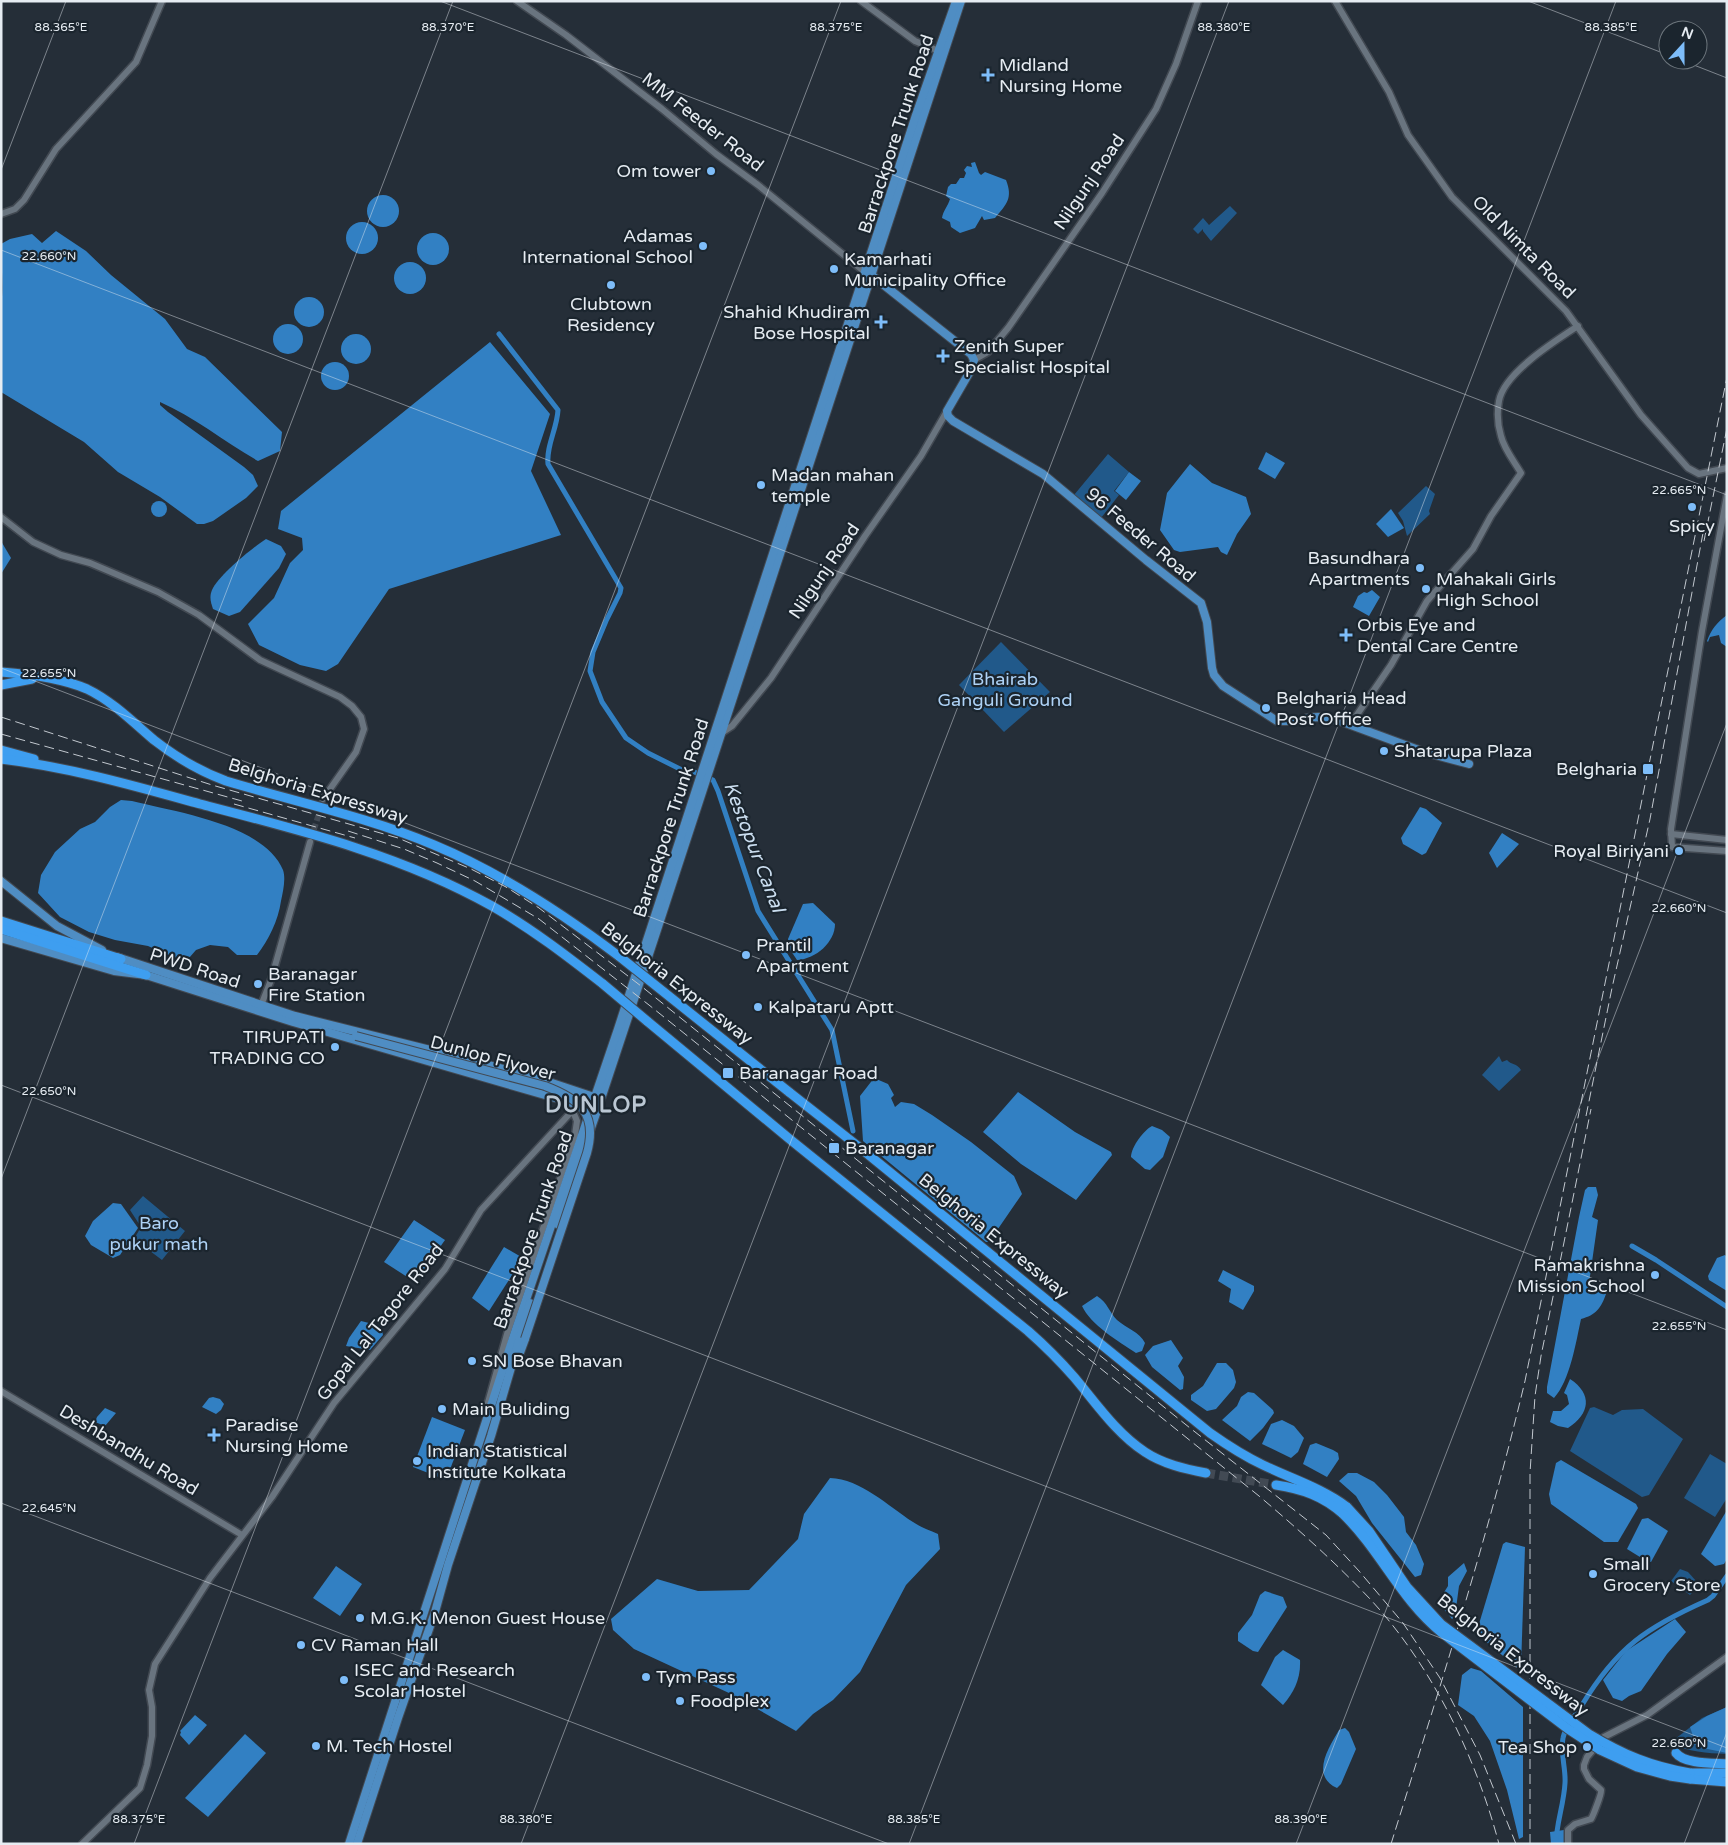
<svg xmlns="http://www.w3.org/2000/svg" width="1728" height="1845" font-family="'Varela Round',sans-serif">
<rect width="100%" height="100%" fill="#252e38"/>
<!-- green -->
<g fill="#21598a">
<polygon points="1230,206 1237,213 1211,241 1203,231 1203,229 1198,234 1193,229 1203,218 1209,225"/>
<polygon points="1108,454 1129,472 1114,491 1119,495 1101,518 1074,495"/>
<polygon points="1426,486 1435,494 1429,511 1430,514 1407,536 1403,521 1398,513"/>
<polygon points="1001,642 1050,692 1004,732 959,685"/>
<path d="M1499,1056l3,6 5,-2c4,5 10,3 14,10l-22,21 -17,-16z"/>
<polygon points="143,1196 185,1231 162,1260 134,1239 141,1227 130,1210"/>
<polygon points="1594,1407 1613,1415 1622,1410 1643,1409 1683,1439 1649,1495 1642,1497 1570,1451 1590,1408"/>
<polygon points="1710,1454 1727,1464 1727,1498 1715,1517 1684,1498"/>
<polygon points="1680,1569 1688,1572 1697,1582 1697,1587 1690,1595 1671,1581"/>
<path d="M1727,1707v47c-21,-1 -38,-2 -57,-11l32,-25z"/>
</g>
<!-- water -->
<g fill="#3280c3">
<path d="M975,162l4,11 2,2 4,-3 21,8c7,18 1,24 -11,38l-11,2 -2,-4 -7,12 -15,5 -9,-6 -1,-5 -8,-4c1,-7 6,-12 8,-19l-4,-3 2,-9 3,-3h5l4,-6h4l2,-5 -2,-3 3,-4 5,1 -1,-4z"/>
<circle cx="383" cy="211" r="16"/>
<circle cx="362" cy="238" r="16"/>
<path d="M56,231l30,20 25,24 54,44 22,30 18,8 77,75 -2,19 -22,10c-33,-19 -64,-44 -98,-59v3l8,7 76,55 9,8 5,11 -12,12 -33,23 -9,3h-7l-37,-27 -42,-25 -34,-30 -83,-50v-90c3,-5 0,-48 0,-58l9,-5 22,-5 10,9z"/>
<circle cx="433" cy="249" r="16"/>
<circle cx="410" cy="278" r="16"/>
<circle cx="309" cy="312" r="15"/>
<circle cx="288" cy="339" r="15"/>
<circle cx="356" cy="349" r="15"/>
<polygon points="490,342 550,414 531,471 561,535 389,589 338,664 326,671 300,665 259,645 248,624 274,598 290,563 303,550 302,538 278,529 281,511"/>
<circle cx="335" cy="376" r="14"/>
<polygon points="1266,452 1285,463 1275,479 1258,469"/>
<polygon points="1190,464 1212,483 1246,497 1251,514 1237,534 1227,555 1221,552 1218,547 1180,552 1174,550 1160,530 1167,493"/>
<polygon points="1129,472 1141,481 1126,500 1115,491"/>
<circle cx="159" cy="509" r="8"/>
<polygon points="1391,509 1404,528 1388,537 1376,524"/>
<path d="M266,539l15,7 5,8 -7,14 -39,44 -11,4 -16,-7c-2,-6 -4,-12 -1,-19 6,-14 40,-42 54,-51z"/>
<polygon points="1,541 11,558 1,574"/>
<polygon points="1372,590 1380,597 1369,616 1353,607 1358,596 1364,592 1367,593"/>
<path d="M1727,615v32l-6,-4 -2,-8 -9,2 -2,5 -1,-1c4,-11 10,-19 20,-26z"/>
<path d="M121,800l11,1c43,11 132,23 151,69 3,9 0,21 -2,31 -3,20 -12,38 -24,54h-20l-9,-8 -18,-2 -14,5 -7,8h-14l-27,-12 -33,-6 -26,-8 -29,-15 -22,-24 3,-18 14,-23 25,-23 15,-7 15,-15z"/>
<polygon points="1420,807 1426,809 1442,823 1426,853 1422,855 1403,844 1401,838"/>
<polygon points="1502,833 1519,844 1497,868 1489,853"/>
<path d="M813,903l22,21c0,18 -19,35 -38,36l-8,-12 -1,-9 15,-35z"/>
<polygon points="874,1078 888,1084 894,1095 891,1098 895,1107 901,1102 914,1104 932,1115 971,1142 1014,1176 1022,1194 989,1242 986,1242 863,1141 860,1096"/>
<polygon points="1018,1092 1075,1132 1111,1152 1112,1155 1076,1200 1021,1164 983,1132"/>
<path d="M1152,1126l10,4 8,7 -7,20 -13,13 -5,-1 -14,-12c0,-10 13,-27 21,-31z"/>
<path d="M1588,1187h8l2,8 -6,22 6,3 -9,63 14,4 3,7c-5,14 -10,21 -25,25 -5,23 -11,62 -27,79l-7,-5v-6l32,-170 6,-27z"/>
<polygon points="113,1203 121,1204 138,1228 120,1255 113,1258 91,1245 85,1236 93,1221"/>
<polygon points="414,1220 445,1240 415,1282 384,1262"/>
<polygon points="504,1247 523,1258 489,1311 472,1298"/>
<polygon points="1725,1255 1727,1257 1727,1291 1709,1280 1708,1276 1717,1258"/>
<polygon points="1223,1270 1254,1286 1254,1291 1243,1310 1229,1302 1231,1289 1218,1281"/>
<path d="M1097,1296c11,7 12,16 20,24 9,8 23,12 28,23l-3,8 -6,2c-17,-11 -46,-29 -54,-47z"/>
<polygon points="361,1321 381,1326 383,1335 370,1350 346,1346 349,1338"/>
<polygon points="1171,1340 1183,1358 1178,1366 1184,1377 1183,1389 1180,1390 1152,1367 1145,1355 1153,1346"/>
<polygon points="1217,1363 1226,1363 1233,1370 1236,1382 1234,1388 1216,1409 1207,1411 1191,1400 1191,1395 1203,1386"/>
<path d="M1570,1379c23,15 20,35 -2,49l-10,-2 -8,-4 3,-11h8l8,-7 -2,-9 -3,-2z"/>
<polygon points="1248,1392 1254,1393 1273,1410 1274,1413 1263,1428 1250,1441 1222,1420 1237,1406 1241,1397"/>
<polygon points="213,1397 220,1399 224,1404 221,1410 216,1414 202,1407 209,1398"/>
<polygon points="105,1408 116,1413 105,1426 95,1422 97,1417"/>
<polygon points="432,1417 465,1430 446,1480 413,1467"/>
<polygon points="1282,1420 1294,1426 1304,1438 1298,1452 1291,1458 1262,1444 1271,1424"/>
<polygon points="1316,1443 1333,1450 1338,1453 1339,1459 1327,1477 1303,1464 1310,1445"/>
<polygon points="1561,1460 1636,1504 1638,1508 1618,1542 1604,1542 1551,1504 1549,1494 1556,1463"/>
<polygon points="1348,1473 1357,1473 1374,1482 1387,1495 1404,1517 1406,1532 1416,1545 1424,1564 1421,1575 1415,1577 1372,1523 1356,1496 1339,1481"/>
<path d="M830,1478c31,1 58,28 83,44 7,5 16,8 25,12l2,15 -34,36 -46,87 -27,28 -20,14 -17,17 -67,-38 -95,-44 -21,-19 -2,-11 46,-40 41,12 51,-1 49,-51 6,-25z"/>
<polygon points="1727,1510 1727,1559 1724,1564 1715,1566 1701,1554"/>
<polygon points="1648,1518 1668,1531 1651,1562 1648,1562 1627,1549 1642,1519"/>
<polygon points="1506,1542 1525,1547 1521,1667 1519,1669 1479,1636 1479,1624 1503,1544"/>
<polygon points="1464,1563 1467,1571 1459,1586 1455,1616 1452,1619 1438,1602 1448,1586 1448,1577"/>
<polygon points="336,1566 362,1584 340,1616 313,1598"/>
<polygon points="1265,1591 1283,1597 1287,1607 1258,1652 1253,1651 1238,1641 1238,1633 1252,1615 1260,1595"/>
<polygon points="1675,1619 1686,1632 1667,1654 1641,1691 1629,1696 1622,1701 1613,1698 1603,1680 1626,1651"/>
<path d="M1283,1650l17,10c1,18 -6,32 -17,45l-22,-20 14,-28z"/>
<polygon points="1471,1668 1481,1671 1523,1707 1523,1837 1519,1839 1507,1790 1490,1741 1474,1716 1458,1705 1462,1675"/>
<polygon points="1727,1707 1727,1753 1698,1747 1693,1743 1694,1739 1690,1727 1707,1716"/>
<polygon points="195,1715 207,1725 189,1745 180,1735 181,1732 180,1731"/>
<path d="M1345,1728l4,4 7,17 -15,35 -4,4c-27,-12 -8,-41 2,-58z"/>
<polygon points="245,1734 266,1753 208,1817 185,1798"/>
<polygon points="1564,1830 1564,1844 1551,1844 1550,1832"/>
</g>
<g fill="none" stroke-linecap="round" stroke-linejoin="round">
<!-- canal -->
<g stroke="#3280c3" stroke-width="5">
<path d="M499,334l59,76c-1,19 -12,36 -10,54l73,124 -1,5 -14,28 -13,31 -3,19 12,31 24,36 22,15 34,17 10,1 21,9 5,11 40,120 74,119 21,101"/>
<polyline points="1632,1246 1656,1260 1727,1307"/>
<path d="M1556,1844c0,-20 8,-40 9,-61 1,-15 -5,-30 -2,-45 2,-12 13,-23 19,-33 35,-58 65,-78 126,-105l5,-4 14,-20"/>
</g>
<!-- minor-tunnel -->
<polyline stroke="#424a54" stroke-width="6" stroke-dasharray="6 3" stroke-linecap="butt" points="311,838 322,805"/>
<!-- highway-tunnel -->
<polyline stroke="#424a54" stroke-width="9" stroke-dasharray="9 4.5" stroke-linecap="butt" points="1206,1473 1276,1485"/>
<!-- minor casing -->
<g stroke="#424952" stroke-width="9">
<g id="minor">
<polyline points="517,1 566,35 662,109 716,154 758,185 866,273"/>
<polyline points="861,1 915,41 941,52"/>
<polyline points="1335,1 1389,92 1408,135 1452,197 1566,311 1641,415 1688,468 1699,474 1727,468"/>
<polyline points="1,214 15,209 24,200 56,149 136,62 162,1"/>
<polyline points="974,360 988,352 1008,328 1102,193 1156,109 1176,64 1198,1"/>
<polyline points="1727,495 1702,631 1671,829 1672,847 1727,851"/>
<polyline points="1,517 33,542 61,555 90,563 158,592 199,615 260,660 340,697 352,706 361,717 364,729 356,752 323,799"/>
<path d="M1350,725l41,-60 36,-64 46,-52 18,-33 30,-43c-7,-12 -17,-24 -20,-37 -3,-10 -4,-24 -2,-35 5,-28 56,-60 79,-75"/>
<polyline points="720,734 732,726 771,678 865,536 921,456 947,411"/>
<polyline points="1671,834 1727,840"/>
<polyline points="260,1008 271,980 310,842"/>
<polyline points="1,1391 242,1535"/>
<polyline points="488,1413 487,1406 507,1334 575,1135 577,1121 571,1107"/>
<polyline points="82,1844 140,1788 147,1765 152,1736 152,1707 149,1690 155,1664 210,1578 272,1497 334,1403 445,1269 481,1210 574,1109"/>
<path d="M1568,1844v-14l7,-6 16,-5c2,-3 11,-26 10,-29l-12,-11 -5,-10v-4l3,-8 17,-20 43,-22 80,-58"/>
</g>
</g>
<!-- major casing -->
<g stroke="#424952" stroke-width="10">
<g id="major">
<polyline points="870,274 971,354 974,360 972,368 947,411 948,416 953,421 1043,474 1146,560 1201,603 1207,622 1212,668 1214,675 1223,686 1277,721 1298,721 1307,718 1318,717 1340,721 1424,752 1469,764"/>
<polyline points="1,881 57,926 102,950"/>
<polyline points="1,938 114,971 146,975 293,1022 576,1104"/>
<polyline points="117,957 295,1016 470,1060 543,1080 597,1098"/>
<polyline points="557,1224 597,1111 655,936 961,1"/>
<polyline points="518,1358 525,1339"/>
<polyline points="349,1844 513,1338 618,1029 916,115 956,1"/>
<polyline points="357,1844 398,1718 435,1612 448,1565 491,1436 530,1303"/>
</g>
</g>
<!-- highway casing -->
<g stroke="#424952" stroke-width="11">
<g id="highway">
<path d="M1,672c26,2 63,7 86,17 25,12 46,33 67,51 23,18 45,31 72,41 70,21 142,36 208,64 67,28 128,68 186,112"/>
<polyline points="1,685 32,679"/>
<polyline points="1,750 34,759"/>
<path d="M1,759c68,8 134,27 199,45 100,26 201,51 292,102 40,23 75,50 111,78"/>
<polyline points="1,921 121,959"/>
<polyline points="1,929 146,975"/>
<path d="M647,1021l145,120 236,190c16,14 32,30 46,46 22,26 42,56 71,75 18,12 40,17 61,21"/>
<path d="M789,1092l70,55 351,286c17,12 34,23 53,32 29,14 59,23 84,42"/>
<path d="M1276,1485c26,4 47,11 67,29"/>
<path d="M1676,1753c8,11 37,10 51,11"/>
<polyline points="1690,1773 1727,1773"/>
<polyline points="1690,1779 1727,1782"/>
</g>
</g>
<!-- minor -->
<use href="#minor" stroke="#69747f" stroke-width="6"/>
<!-- major -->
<use href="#major" stroke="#4f8dc3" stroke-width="8"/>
<!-- highway -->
<use href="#highway" stroke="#3e9ef0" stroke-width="9"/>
<!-- rail -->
<g stroke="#c2c8cf" stroke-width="1" stroke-dasharray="10 5" stroke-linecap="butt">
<polyline points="1704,541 1727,428"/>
<polyline points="1,717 212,785 398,838 471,869 506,887 539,908 641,986 1190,1428 1326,1535 1359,1571 1403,1623 1440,1678 1480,1755 1516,1844"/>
<polyline points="1,734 242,801"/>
<polyline points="234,804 355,838"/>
<path d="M348,831l56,18 33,14 38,18 64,38 110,86 610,491c39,33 77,67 112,104 61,66 105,157 128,244"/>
<polyline points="1586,1116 1612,988 1650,819 1703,533"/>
<path d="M1391,1844c48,-154 97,-307 134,-463l202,-1004"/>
<polyline points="1530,1844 1530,1473 1535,1396 1541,1356 1591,1109"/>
</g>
<!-- major-bridge casing -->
<g stroke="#424952" stroke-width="10" stroke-linecap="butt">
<path id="major-bridge" d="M356,1036l189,50c34,13 53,27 42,67l-62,186"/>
</g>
<!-- highway-bridge casing -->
<g stroke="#424952" stroke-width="11" stroke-linecap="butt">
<g id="highway-bridge">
<polyline points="620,957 789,1092"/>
<polyline points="603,984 647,1021"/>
<path d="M1347,1507l22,24 38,56 34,37 148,110c35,21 61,32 101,39"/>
<path d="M1343,1514c38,37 57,85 99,119l126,96 32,21 37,17 33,9 20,3"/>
</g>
</g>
<!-- major-bridge -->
<use href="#major-bridge" stroke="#4f8dc3" stroke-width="8"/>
<!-- highway-bridge -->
<use href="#highway-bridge" stroke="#3e9ef0" stroke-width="9"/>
</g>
<!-- ticks -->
<path fill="none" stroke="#e6ecf2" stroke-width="1" stroke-opacity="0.45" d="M440,1l1287,494M1528,1l140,54M1681,60l46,18M1,170l65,-169M1,250l1726,663M1,668l1726,662M1,1085l1726,663M1,1179l452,-1178M1,1503l888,341M134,1844l707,-1843M521,1844l708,-1843M909,1844l707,-1843M1296,1844l431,-1121M1684,1844l43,-112"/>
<!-- markers -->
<g fill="#7ebdf9" stroke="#1b252e" stroke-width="2">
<path d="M985.5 67.5h5v5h5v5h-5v5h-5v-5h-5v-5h5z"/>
<circle cx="711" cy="171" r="5"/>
<circle cx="703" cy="246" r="5"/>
<circle cx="834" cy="269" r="5"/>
<circle cx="611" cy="285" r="5"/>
<path d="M878.5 314.5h5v5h5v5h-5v5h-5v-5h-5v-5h5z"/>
<path d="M940.5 348.5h5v5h5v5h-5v5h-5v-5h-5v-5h5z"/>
<circle cx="761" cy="485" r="5"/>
<circle cx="1692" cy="507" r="5"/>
<circle cx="1420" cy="568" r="5"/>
<circle cx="1426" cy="589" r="5"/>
<path d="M1343.5 627.5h5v5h5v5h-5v5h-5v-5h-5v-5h5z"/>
<circle cx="1266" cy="708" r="5"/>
<circle cx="1384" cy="751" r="5"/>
<rect x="1642" y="763" width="12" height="12" rx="2.5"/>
<circle cx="1679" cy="851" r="5"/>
<circle cx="746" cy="955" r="5"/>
<circle cx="258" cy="984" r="5"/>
<circle cx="758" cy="1007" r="5"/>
<circle cx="335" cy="1047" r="5"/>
<rect x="722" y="1067" width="12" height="12" rx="2.5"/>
<rect x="828" y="1142" width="12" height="12" rx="2.5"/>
<circle cx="1655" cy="1275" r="5"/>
<circle cx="472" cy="1361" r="5"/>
<circle cx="442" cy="1409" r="5"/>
<path d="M211.5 1427.5h5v5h5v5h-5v5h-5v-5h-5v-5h5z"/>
<circle cx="417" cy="1461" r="5"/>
<circle cx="1593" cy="1574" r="5"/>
<circle cx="360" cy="1618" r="5"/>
<circle cx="301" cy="1645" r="5"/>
<circle cx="646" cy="1677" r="5"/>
<circle cx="344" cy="1680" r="5"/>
<circle cx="680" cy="1701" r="5"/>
<circle cx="316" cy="1746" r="5"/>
<circle cx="1587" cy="1747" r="5"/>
</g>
<g text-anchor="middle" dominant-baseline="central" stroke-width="4.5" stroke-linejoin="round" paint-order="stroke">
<!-- poi labels -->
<g font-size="18" fill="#e6ecf2" stroke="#1b252e" text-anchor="start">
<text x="999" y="65">Midland<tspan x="999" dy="21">Nursing Home</tspan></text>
<text x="701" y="171" text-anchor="end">Om tower</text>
<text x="693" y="236" text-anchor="end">Adamas<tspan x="693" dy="21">International School</tspan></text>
<text x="844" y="259">Kamarhati<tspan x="844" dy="21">Municipality Office</tspan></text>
<text x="611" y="304" text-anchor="middle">Clubtown<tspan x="611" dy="21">Residency</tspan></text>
<text x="870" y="312" text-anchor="end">Shahid Khudiram<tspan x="870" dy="21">Bose Hospital</tspan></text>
<text x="954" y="346">Zenith Super<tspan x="954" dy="21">Specialist Hospital</tspan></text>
<text x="771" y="475">Madan mahan<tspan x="771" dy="21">temple</tspan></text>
<text x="1692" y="526" text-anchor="middle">Spicy</text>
<text x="1410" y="558" text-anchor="end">Basundhara<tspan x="1410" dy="21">Apartments</tspan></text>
<text x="1436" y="579">Mahakali Girls<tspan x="1436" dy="21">High School</tspan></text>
<text x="1357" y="625">Orbis Eye and<tspan x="1357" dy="21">Dental Care Centre</tspan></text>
<text x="1276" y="698">Belgharia Head<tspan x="1276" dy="21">Post Office</tspan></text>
<text x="1394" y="751">Shatarupa Plaza</text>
<text x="1637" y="769" text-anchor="end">Belgharia</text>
<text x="1669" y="851" text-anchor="end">Royal Biriyani</text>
<text x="756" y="945">Prantil<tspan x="756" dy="21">Apartment</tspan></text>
<text x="268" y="974">Baranagar<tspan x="268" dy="21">Fire Station</tspan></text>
<text x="768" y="1007">Kalpataru Aptt</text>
<text x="325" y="1037" text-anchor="end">TIRUPATI<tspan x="325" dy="21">TRADING CO</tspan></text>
<text x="739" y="1073">Baranagar Road</text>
<text x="845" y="1148">Baranagar</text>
<text x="1645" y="1265" text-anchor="end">Ramakrishna<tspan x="1645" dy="21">Mission School</tspan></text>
<text x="482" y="1361">SN Bose Bhavan</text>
<text x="452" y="1409">Main Buliding</text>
<text x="225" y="1425">Paradise<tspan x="225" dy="21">Nursing Home</tspan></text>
<text x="427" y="1451">Indian Statistical<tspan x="427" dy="21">Institute Kolkata</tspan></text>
<text x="1603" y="1564">Small<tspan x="1603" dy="21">Grocery Store</tspan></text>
<text x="370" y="1618">M.G.K. Menon Guest House</text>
<text x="311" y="1645">CV Raman Hall</text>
<text x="354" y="1670">ISEC and Research<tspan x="354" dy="21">Scolar Hostel</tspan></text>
<text x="656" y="1677">Tym Pass</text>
<text x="690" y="1701">Foodplex</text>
<text x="326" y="1746">M. Tech Hostel</text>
<text x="1577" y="1747" text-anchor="end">Tea Shop</text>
</g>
<!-- street labels -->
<g font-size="18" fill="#e6ecf2" stroke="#1b252e">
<text transform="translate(703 122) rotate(38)">MM Feeder Road</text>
<text transform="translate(896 134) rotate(-72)">Barrackpore Trunk Road</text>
<text transform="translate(1089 182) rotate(-56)">Nilgunj Road</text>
<text transform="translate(1524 247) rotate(45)">Old Nimta Road</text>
<text transform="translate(1141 535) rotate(40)">96 Feeder Road</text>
<text transform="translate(824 571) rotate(-56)">Nilgunj Road</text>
<text transform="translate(318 791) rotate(17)">Belghoria Expressway</text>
<text transform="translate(671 818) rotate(-72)">Barrackpore Trunk Road</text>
<text transform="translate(195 968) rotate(18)">PWD Road</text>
<text transform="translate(677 983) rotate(38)">Belghoria Expressway</text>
<text transform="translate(493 1058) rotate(15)">Dunlop Flyover</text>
<text transform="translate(533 1230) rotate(-71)">Barrackpore Trunk Road</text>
<text transform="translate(994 1236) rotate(39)">Belghoria Expressway</text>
<text transform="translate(380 1322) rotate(-52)">Gopal Lal Tagore Road</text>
<text transform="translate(129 1450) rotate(31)">Deshbandhu Road</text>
<text transform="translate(1513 1655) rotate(38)">Belghoria Expressway</text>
</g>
<!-- park labels -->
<g font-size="18" fill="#aed2f6" stroke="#1b252e">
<text x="1005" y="679">Bhairab<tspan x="1005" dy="21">Ganguli Ground</tspan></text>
<text x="159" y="1223">Baro<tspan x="159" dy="21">pukur math</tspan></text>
</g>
<!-- water labels -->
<g font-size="19" font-style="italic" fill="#cbdef0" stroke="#1b252e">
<text transform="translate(754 847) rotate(69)">Kestopur Canal</text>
</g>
<!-- district labels -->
<g font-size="22" font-weight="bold" letter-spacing="1" fill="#bbc7d3" stroke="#1b252e">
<text x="596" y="1105">DUNLOP</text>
</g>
</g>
<g font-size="12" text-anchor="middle" fill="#e6ecf2" stroke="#1b252e" stroke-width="4.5" stroke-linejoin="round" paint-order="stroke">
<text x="61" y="31">88.365°E</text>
<text x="448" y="31">88.370°E</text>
<text x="836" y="31">88.375°E</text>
<text x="1224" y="31">88.380°E</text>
<text x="1611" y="31">88.385°E</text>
<text x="49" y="260">22.660°N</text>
<text x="1679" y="494">22.665°N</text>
<text x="49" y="677">22.655°N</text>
<text x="1679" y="912">22.660°N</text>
<text x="49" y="1095">22.650°N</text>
<text x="1679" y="1330">22.655°N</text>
<text x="49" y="1512">22.645°N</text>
<text x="1679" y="1747">22.650°N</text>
<text x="139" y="1823">88.375°E</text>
<text x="526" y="1823">88.380°E</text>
<text x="914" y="1823">88.385°E</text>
<text x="1301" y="1823">88.390°E</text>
</g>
<!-- border -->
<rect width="1728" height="1845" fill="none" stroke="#e6ecf2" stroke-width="5"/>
<!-- north arrow -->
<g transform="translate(1683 45) rotate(21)"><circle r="24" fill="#1b252e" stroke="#6c757c"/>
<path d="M0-4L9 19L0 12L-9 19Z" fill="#7ebdf9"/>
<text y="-8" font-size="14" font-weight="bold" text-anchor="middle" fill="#e6ecf2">N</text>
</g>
</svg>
